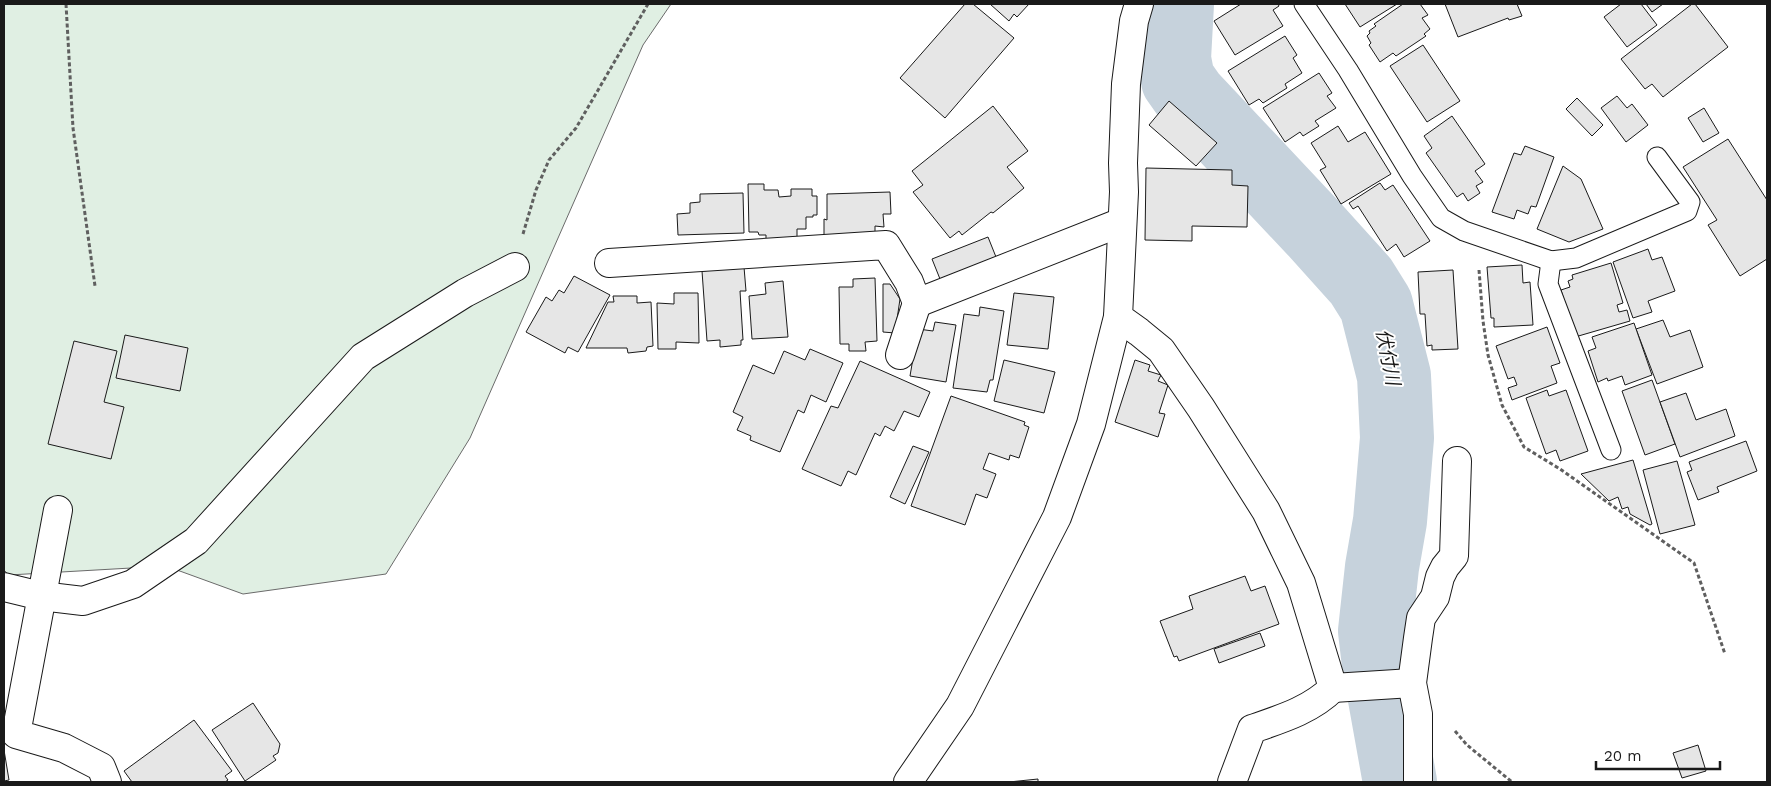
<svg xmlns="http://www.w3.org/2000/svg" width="1771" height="786" font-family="'Work Sans','Noto Sans JP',sans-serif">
<rect width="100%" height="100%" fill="#fff"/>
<!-- green -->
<polygon fill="#e0efe3" stroke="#6a6a6a" points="4,4 671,4 643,45 470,438 386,574 243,594 166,566 9,575 4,570"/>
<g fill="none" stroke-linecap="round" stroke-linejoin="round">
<!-- river -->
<polyline stroke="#c6d2dc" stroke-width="74" points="1177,4 1174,59 1178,80 1190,97 1316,231 1361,281 1376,305 1394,376 1397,438 1390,521 1382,567 1375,631 1379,665 1400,782"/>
</g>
<!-- building -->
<g fill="#e6e6e6" stroke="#1a1a1a">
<polygon points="965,4 973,4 1014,38 945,118 900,78"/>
<polygon points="990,4 1029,4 1017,17 1014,14 1009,21"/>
<polygon points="1241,4 1278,4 1279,6 1273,10 1283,26 1235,55 1214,21"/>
<polygon points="1345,4 1397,4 1360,27"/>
<polygon points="1403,4 1420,4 1428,15 1422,18 1430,29 1424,34 1426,36 1396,56 1393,53 1380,62 1369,45 1371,43 1367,36 1370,33 1369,31 1376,26 1374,24"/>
<polygon points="1445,4 1517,4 1522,16 1509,20 1508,18 1458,37"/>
<polygon points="1621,4 1641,4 1657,25 1627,47 1604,17"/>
<polygon points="1646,4 1663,4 1652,12"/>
<polygon points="1692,4 1695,4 1728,47 1663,97 1652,84 1645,89 1621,59"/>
<polygon points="1285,36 1297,55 1293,58 1302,73 1285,84 1287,88 1263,103 1259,99 1249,105 1228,71"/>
<polygon points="1423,45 1460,101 1427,122 1390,66"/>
<polygon points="1319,73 1332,93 1327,96 1336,108 1315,121 1319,126 1303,136 1300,132 1285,142 1263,108"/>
<polygon points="1617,96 1627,108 1632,104 1648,125 1626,142 1601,108"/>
<polygon points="1577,98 1603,125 1592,136 1566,109"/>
<polygon points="1169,101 1217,143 1196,166 1149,125"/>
<polygon points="993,106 1028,151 1007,167 1024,188 993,213 991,212 962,235 959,231 950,238 913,192 923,185 912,171"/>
<polygon points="1704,108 1719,133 1703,142 1688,118"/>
<polygon points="1452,116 1485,164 1475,171 1483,182 1476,186 1480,193 1468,201 1463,193 1457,197 1426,153 1432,148 1424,136"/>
<polygon points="1338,126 1348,142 1365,132 1391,174 1341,204 1320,170 1326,167 1311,143"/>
<polygon points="1728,139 1767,200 1767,259 1740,276 1708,225 1717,220 1683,167"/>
<polygon points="1525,146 1554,157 1536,207 1531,206 1528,214 1517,210 1514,219 1492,212 1514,153 1521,155"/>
<polygon points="1563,166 1581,179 1603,229 1569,242 1537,229"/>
<polygon points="1146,168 1232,170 1232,185 1248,186 1247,227 1192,226 1192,241 1145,240"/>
<polygon points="1380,183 1385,190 1393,185 1430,241 1404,257 1396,244 1387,251 1358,206 1353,209 1349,203"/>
<polygon points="748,184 764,184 764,190 778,190 779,197 791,196 791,189 812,189 812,196 817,196 817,215 813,215 813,217 806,217 806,229 797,229 797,237 766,240 766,235 759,235 758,232 749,232"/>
<polygon points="890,192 891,214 883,214 884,227 875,226 875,236 824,237 824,219 827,220 827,194"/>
<polygon points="743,193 744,233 678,235 677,214 690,213 690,203 700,202 700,194"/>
<polygon points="988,237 996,257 940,279 932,259"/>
<polygon points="1648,249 1652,260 1662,257 1675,291 1648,301 1652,312 1633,318 1613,262"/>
<polygon points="1611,263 1623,303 1617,305 1619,312 1627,310 1630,321 1575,337 1561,290 1570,287 1568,281 1573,279 1572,275"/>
<polygon points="1522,265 1523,283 1530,282 1533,325 1494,327 1494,318 1491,318 1487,267"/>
<polygon points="744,267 746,291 740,291 743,340 741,340 741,345 720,347 720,340 707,341 702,271"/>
<polygon points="1453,270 1458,349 1432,350 1432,345 1427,346 1425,314 1420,314 1418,272"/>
<polygon points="574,276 610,295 578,352 568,347 565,353 526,332 546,297 552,301 559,290 564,293"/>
<polygon points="875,278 877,341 865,342 866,351 849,351 849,344 840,344 839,287 853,287 853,279"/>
<polygon points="783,281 788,337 752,339 749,296 766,294 765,283"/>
<polygon points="883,284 890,284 900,299 895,333 883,332"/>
<polygon points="674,293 698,293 699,343 676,342 676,349 658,349 657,303 674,304"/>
<polygon points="1014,293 1054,297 1048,349 1007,345"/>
<polygon points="613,296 637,296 637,303 651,302 653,346 647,347 646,351 628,353 627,348 586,348 608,302 614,302"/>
<polygon points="980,307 1004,311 993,380 990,380 987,392 953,388 964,314 979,316"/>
<polygon points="1663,320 1670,337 1690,330 1703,367 1657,384 1636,329"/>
<polygon points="935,322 956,325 946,382 910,376 918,329 933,331"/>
<polygon points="1634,323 1652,375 1625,385 1622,376 1608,381 1607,378 1598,382 1588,351 1596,348 1592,337"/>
<polygon points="1547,327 1560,363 1551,366 1557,383 1512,400 1508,388 1517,385 1514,377 1508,379 1496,346"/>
<polygon points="125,335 188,348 180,391 116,378"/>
<polygon points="74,341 117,351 104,402 124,407 111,459 48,444"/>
<polygon points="810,349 843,363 826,402 811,395 804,413 798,410 780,452 750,440 751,436 737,430 743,417 733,412 753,365 774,374 784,351 805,360"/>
<polygon points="1004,360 1055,372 1044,413 994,401"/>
<polygon points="1135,360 1150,365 1148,371 1161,375 1158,381 1168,385 1159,413 1165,414 1158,437 1115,422"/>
<polygon points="860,361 930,392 919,417 904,411 894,431 885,426 880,436 875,433 856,475 848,471 841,486 802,469 831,406 838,408"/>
<polygon points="1652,380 1675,444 1645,455 1622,391"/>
<polygon points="1547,390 1549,396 1566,390 1588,451 1560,461 1556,450 1546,454 1526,398"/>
<polygon points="1686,393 1696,420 1726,409 1735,436 1680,457 1660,402"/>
<polygon points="951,396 1025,422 1024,425 1029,427 1019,458 1010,455 1009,460 989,453 983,469 996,474 987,498 976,494 965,525 911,506"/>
<polygon points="1746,441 1757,471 1717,487 1719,492 1698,500 1687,472 1692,470 1689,462"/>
<polygon points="913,446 929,452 905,504 890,497"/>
<polygon points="1633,460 1652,524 1650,525 1630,514 1628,507 1622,509 1618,497 1609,501 1581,474"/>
<polygon points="1677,461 1695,525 1660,534 1643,470"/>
<polygon points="1245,576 1251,591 1265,586 1279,624 1179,661 1177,656 1174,657 1160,621 1193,609 1189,596"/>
<polygon points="1260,633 1265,646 1219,663 1214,649"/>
<polygon points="253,703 280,744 278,753 273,756 276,760 245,781 212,730"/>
<polygon points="194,720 232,771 225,776 228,780 225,782 132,782 124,771"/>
<polygon points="1698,745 1706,771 1682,778 1673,753"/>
<polygon points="4,750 9,780 4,781"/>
<polygon points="1038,779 1038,782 1009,782"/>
</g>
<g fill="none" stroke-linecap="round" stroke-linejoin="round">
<!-- service casing -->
<g stroke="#1a1a1a" stroke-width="21">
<g id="service">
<polyline points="1304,4 1348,70 1412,176 1441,218 1464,231 1551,261 1576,258 1687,211 1690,202 1657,157"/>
<polyline points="1551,261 1548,284 1611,450"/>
</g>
</g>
<!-- minor casing -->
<g stroke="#1a1a1a" stroke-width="30">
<g id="minor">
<path d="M1139,4l-5,17 -8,63 -3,79 1,29 -6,125 21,15 22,18 40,58 65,103 35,72 32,105c-22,22 -52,31 -81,41l-20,53"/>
<polyline points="609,263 886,245 909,282 917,303 1122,222"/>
<polyline points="900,355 917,303"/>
<polyline points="58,510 16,734 64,748 101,767 107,782"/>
<polyline points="4,587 41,596 83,601 133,584 196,541 363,357 465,293 515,267"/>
<polyline points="1333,688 1412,683"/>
<polyline points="1418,782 1418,714 1412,683 1418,638 1421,618 1435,597 1440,577 1445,567 1454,556 1457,461"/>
</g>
</g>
<!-- tertiary casing -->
<g stroke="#1a1a1a" stroke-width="30">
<polyline id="tertiary" points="908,782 960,706 1057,517 1091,424 1118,317"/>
</g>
<!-- path -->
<g stroke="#5f5f5f" stroke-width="3" stroke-dasharray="4 2.5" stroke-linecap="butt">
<polyline points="66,4 73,128 95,286"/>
<polyline points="523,234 536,190 549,160 576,128 648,4"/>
<polyline points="1479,270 1483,321 1488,355 1502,405 1524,447 1560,469 1694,563 1725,654"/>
<polyline points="1455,731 1467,745 1512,782"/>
</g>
<!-- service -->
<use href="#service" stroke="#fff" stroke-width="19"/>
<!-- minor -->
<use href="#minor" stroke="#fff" stroke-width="28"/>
<!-- tertiary -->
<use href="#tertiary" stroke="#fff" stroke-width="28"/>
</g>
<g text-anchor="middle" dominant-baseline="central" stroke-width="4" stroke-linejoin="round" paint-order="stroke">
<!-- water labels -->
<g font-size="19" font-style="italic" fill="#1a1a1a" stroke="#fff">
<text transform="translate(1388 357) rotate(79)">伏付川</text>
</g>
</g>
<!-- border -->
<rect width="1771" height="786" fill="none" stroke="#1a1a1a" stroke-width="10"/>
<!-- scale -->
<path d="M1596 761v8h124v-8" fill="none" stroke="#1a1a1a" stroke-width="2.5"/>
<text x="1604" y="761" font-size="15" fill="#1a1a1a" stroke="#ffffff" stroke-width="4" paint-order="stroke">20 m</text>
</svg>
